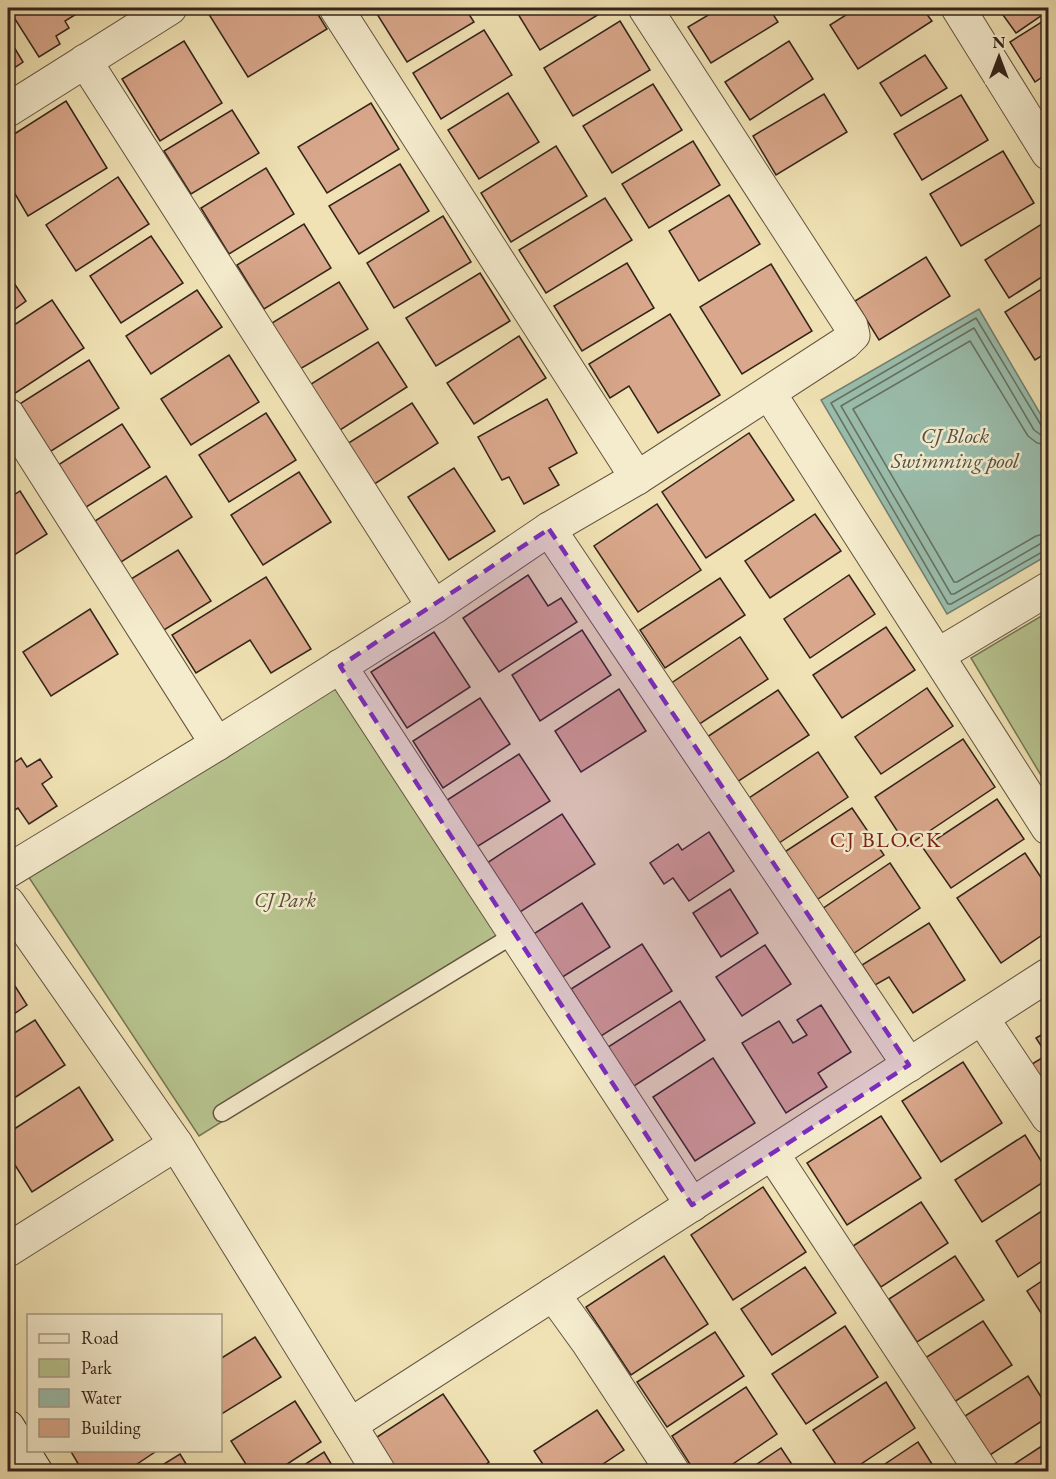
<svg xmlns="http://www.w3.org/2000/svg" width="1056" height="1479" font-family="'EB Garamond',serif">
<rect width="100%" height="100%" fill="#f0e2b4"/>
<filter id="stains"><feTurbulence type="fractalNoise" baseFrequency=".00333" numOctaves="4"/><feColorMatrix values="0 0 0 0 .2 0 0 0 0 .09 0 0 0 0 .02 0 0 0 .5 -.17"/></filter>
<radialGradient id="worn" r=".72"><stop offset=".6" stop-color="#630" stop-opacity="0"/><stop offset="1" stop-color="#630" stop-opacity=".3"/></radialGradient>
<!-- green -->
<g fill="#b7c48f" stroke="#757455" stroke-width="1.5">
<polygon points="1048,612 1048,787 971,658"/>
<polygon points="340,682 507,944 199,1136 28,876"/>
</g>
<!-- water -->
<polygon fill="#9abead" stroke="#718073" stroke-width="1.5" points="979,309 1048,427 1048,555 947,614 821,400"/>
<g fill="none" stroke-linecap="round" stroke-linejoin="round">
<!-- shore -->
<g stroke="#667164" stroke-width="1.5">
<polyline points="1048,429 1041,425 976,318 831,403 948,604 951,604 1044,551 1048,550"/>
<polyline points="1048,436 1041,435 1034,430 974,328 841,406 951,594 954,594 1040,544 1048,542"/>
<polyline points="1048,445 1037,443 1028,436 970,341 853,409 954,582 957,582 1036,536 1048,533"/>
</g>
</g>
<!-- building -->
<g fill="#d9a78b" stroke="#33241b" stroke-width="1.5">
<polygon points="8,8 86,8 65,21 69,28 56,36 60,44 39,57"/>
<polygon points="205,8 295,8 298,13 307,8 314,8 327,29 248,77"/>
<polygon points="388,8 465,8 474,22 407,62 377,14"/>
<polygon points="516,8 605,8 606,10 540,50 515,9"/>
<polygon points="720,8 769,8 778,22 711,63 688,27"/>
<polygon points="857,8 922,8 932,21 858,69 830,25"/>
<polygon points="998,8 1048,8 1048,11 1016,33"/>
<polygon points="1048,18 1048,73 1035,82 1010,42"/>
<polygon points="620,21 650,70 573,116 544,68"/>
<polygon points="484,30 512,75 441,119 413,73"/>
<polygon points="8,37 23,62 8,72"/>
<polygon points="184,41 222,103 160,141 122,79"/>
<polygon points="789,41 813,79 750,120 725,82"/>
<polygon points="925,55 947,88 901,116 880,83"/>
<polygon points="653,84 682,130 612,173 583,126"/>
<polygon points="508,93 539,142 479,179 448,130"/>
<polygon points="824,94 847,132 776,175 753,136"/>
<polygon points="961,95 988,140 922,180 894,134"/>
<polygon points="66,101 107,168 28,216 8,182 8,138"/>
<polygon points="371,103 399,149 327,193 298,147"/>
<polygon points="232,110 259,153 191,194 164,151"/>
<polygon points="693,141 720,185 649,228 622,184"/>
<polygon points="556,146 587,196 511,242 481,193"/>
<polygon points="1003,151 1034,203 961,246 930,194"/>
<polygon points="400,164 429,211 359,254 329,206"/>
<polygon points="266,168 294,214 229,254 201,208"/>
<polygon points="118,177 149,224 76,271 46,225"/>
<polygon points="729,195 760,244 699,281 669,231"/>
<polygon points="605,198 632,240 546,293 519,250"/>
<polygon points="443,216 471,262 394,308 367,263"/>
<polygon points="1048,220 1048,273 1009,298 985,260"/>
<polygon points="304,224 331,268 264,309 237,265"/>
<polygon points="151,236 183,283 121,323 90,276"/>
<polygon points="926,257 950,296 879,340 855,301"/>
<polygon points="627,263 654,308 582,351 554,306"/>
<polygon points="771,264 812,331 742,374 700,307"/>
<polygon points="480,273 510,321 436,366 406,318"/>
<polygon points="8,274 26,301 8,314"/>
<polygon points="339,282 368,329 300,369 272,323"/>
<polygon points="1048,285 1048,352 1035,360 1005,312"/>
<polygon points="197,290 222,327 151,374 126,336"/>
<polygon points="52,300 84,348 14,394 8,385 8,329"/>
<polygon points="670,314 720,395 658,433 629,386 610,398 589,364"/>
<polygon points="519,336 546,378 474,424 447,383"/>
<polygon points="378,342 407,387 337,432 308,386"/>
<polygon points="229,355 259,402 191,445 161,399"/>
<polygon points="89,360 119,408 48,453 18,405"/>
<polygon points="547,399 577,453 549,468 559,485 524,504 509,477 502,480 478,437"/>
<polygon points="412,403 438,443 373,485 347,444"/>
<polygon points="266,413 296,460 229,502 199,455"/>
<polygon points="122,424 150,467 83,509 55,467"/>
<polygon points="749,433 794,500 706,558 662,492"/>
<polygon points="454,468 495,531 449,560 408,497"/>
<polygon points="299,472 331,522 263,565 231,515"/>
<polygon points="166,476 192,517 121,562 95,521"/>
<polygon points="20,491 47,534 8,559 8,499"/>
<polygon points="657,504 701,570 638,612 594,546"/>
<polygon points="815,514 841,551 770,598 745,561"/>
<polygon points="178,550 211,601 164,630 131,579"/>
<polygon points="528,575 548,606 561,598 577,622 499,672 463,618"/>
<polygon points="849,575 875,614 810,658 784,619"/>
<polygon points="266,577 311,649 271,673 250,640 196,673 172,635"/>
<polygon points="720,578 745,615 665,668 640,630"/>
<polygon points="90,609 118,654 51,696 23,652"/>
<polygon points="886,627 915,670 842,718 813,675"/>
<polygon points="582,630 611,675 540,721 512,675"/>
<polygon points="434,632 470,687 407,728 371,672"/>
<polygon points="740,637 768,679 698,725 670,684"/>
<polygon points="927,688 953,726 881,774 855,737"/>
<polygon points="619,689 646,731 581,772 555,731"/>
<polygon points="778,690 809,735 734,784 704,739"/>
<polygon points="480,698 510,744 443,788 413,741"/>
<polygon points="963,739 995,787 907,846 875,797"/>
<polygon points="818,752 848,797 779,843 749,798"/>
<polygon points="519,754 550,801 475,848 444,802"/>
<polygon points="21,758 27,767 40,759 52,777 42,784 57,806 29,824 18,808 8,814 8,767"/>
<polygon points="997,799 1024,839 951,888 923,848"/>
<polygon points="852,808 884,855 815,901 783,853"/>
<polygon points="562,814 595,864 520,912 487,863"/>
<polygon points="709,832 734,871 689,901 673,878 664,884 650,863 678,844 682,850"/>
<polygon points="1025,853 1048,888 1048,931 1001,963 957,898"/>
<polygon points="890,863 920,908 850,956 819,911"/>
<polygon points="730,889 758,933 721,957 693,913"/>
<polygon points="582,903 610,947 561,978 532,935"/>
<polygon points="929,923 965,980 913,1013 889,977 875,985 862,965"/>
<polygon points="642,944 672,991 601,1036 571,989"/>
<polygon points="765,945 791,984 742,1016 716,977"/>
<polygon points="8,975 27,1005 8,1018"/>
<polygon points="680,1001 705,1040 631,1088 605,1049"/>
<polygon points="821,1005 851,1052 818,1073 827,1087 786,1113 742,1043 779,1021 793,1043 807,1035 797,1020"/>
<polygon points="35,1020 65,1065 8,1102 8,1037"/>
<polygon points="1048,1031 1048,1091 1032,1064 1047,1055 1036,1038"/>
<polygon points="713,1058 755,1123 695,1161 653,1097"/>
<polygon points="963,1062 1002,1123 941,1162 902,1101"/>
<polygon points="79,1087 113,1140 32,1192 8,1154 8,1133"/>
<polygon points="881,1116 921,1178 847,1225 807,1163"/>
<polygon points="1025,1135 1048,1172 1048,1179 982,1222 955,1180"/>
<polygon points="763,1187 806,1252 733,1300 691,1235"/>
<polygon points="921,1202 948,1243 881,1287 853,1246"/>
<polygon points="1048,1207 1048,1257 1018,1277 996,1241"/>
<polygon points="664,1256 708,1324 631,1375 586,1307"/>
<polygon points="955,1256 984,1300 917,1342 889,1299"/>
<polygon points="805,1267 836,1313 772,1355 741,1309"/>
<polygon points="1048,1277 1048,1324 1027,1291"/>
<polygon points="983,1321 1012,1365 951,1404 922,1360"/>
<polygon points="845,1326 878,1377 806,1424 772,1374"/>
<polygon points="715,1332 744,1376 667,1427 637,1382"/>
<polygon points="255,1337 281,1377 220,1415 220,1359"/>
<polygon points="1028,1376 1048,1408 1048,1417 990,1455 965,1416"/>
<polygon points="886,1382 915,1428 849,1472 841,1472 813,1430"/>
<polygon points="746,1387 777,1434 721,1472 695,1472 672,1436"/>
<polygon points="443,1394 489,1462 476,1472 396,1472 374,1439"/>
<polygon points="295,1401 321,1442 275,1472 251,1472 231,1441"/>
<polygon points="597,1410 624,1450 591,1472 548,1472 534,1451"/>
<polygon points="918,1442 937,1472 873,1472"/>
<polygon points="1048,1442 1048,1472 1002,1472"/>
<polygon points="781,1448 797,1472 745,1472"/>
<polygon points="70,1450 158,1450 125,1472 83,1472"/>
<polygon points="324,1452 336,1472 293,1472"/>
<polygon points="180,1454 191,1472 151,1472"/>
</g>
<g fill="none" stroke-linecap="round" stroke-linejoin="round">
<!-- lane casing -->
<g stroke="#625441" stroke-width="19">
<polyline id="lane" points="222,1113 515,934"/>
</g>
<!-- street casing -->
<g stroke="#625441" stroke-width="35">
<g id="street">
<polyline points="336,8 637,478"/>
<polyline points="958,8 1048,153"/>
<polyline points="85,61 434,607"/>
<polyline points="8,110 170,8"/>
<polyline points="769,393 1048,828"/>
<polyline points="8,415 217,744"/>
<polyline points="549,529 909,1065"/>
<polyline points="938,655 1048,589"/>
<polyline points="340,666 692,1205"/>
<polyline points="8,871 217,744 434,607 549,529 637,478 845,343 853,335 851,326 645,8"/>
<polyline points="8,903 176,1144 379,1472"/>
<polyline points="982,1018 1048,1117"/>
<polyline points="772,1153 982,1472"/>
<polyline points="8,1250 176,1144"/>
<polyline points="553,1294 587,1341 673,1472"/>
<polyline points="350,1425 1048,975"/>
</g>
</g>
<!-- secondary casing -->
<g stroke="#33241b" stroke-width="35">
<polyline id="secondary" points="8,1427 36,1472"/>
</g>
<!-- lane -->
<use href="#lane" stroke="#f5ecce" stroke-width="16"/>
<!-- street -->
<use href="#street" stroke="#f5ecce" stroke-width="33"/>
<!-- secondary -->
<use href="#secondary" stroke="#f5ecce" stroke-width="33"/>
</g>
<!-- marked area -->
<path fill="#7b2cbf" fill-opacity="0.2" stroke="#7b2cbf" stroke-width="4.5" stroke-dasharray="12 8" stroke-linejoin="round" d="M549,529l360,536 -217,140 -352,-539z"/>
<g text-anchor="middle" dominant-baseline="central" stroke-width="5" stroke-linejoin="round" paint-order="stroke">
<!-- park labels -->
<g font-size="21" font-style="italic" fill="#544c38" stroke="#f5ecce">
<text x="285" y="899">CJ Park</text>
</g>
<!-- water labels -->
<g font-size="22" font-style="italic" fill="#525247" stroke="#f5ecce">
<text x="955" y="435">CJ Block<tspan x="955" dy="25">Swimming pool</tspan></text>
</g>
<!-- neighbourhood labels -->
<g font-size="22" letter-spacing="1.5" fill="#7a1f14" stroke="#f5ecce">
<text x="886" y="839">CJ BLOCK</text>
</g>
</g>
<!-- margin -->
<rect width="1056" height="1479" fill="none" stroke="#f0e2b4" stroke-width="30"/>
<rect x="9" y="9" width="1038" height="1461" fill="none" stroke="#33241b" stroke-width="3"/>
<rect x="15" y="15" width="1026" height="1449" fill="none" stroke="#33241b" stroke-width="1.5"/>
<!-- legend -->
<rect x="27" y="1314" width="195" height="138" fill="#f5ecce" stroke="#a79c86" stroke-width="1.5"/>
<rect x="39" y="1334" width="30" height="9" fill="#f5ecce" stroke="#a79c86" stroke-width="1.5"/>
<text x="81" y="1344" font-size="18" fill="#33241b">Road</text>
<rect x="39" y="1359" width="30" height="18" fill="#b7c48f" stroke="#a79c86" stroke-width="1.5"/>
<text x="81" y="1374" font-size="18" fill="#33241b">Park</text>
<rect x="39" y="1389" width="30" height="18" fill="#9abead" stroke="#a79c86" stroke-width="1.5"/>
<text x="81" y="1404" font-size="18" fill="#33241b">Water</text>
<rect x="39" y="1419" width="30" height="18" fill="#d9a78b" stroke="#a79c86" stroke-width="1.5"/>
<text x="81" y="1434" font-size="18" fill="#33241b">Building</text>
<!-- north arrow -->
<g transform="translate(999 57)" stroke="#f5ecce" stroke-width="4.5" paint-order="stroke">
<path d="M0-4.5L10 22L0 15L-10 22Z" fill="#33241b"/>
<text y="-9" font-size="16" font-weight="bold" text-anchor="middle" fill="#33241b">N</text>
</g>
<rect width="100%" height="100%" filter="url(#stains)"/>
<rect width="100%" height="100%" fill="url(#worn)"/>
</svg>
